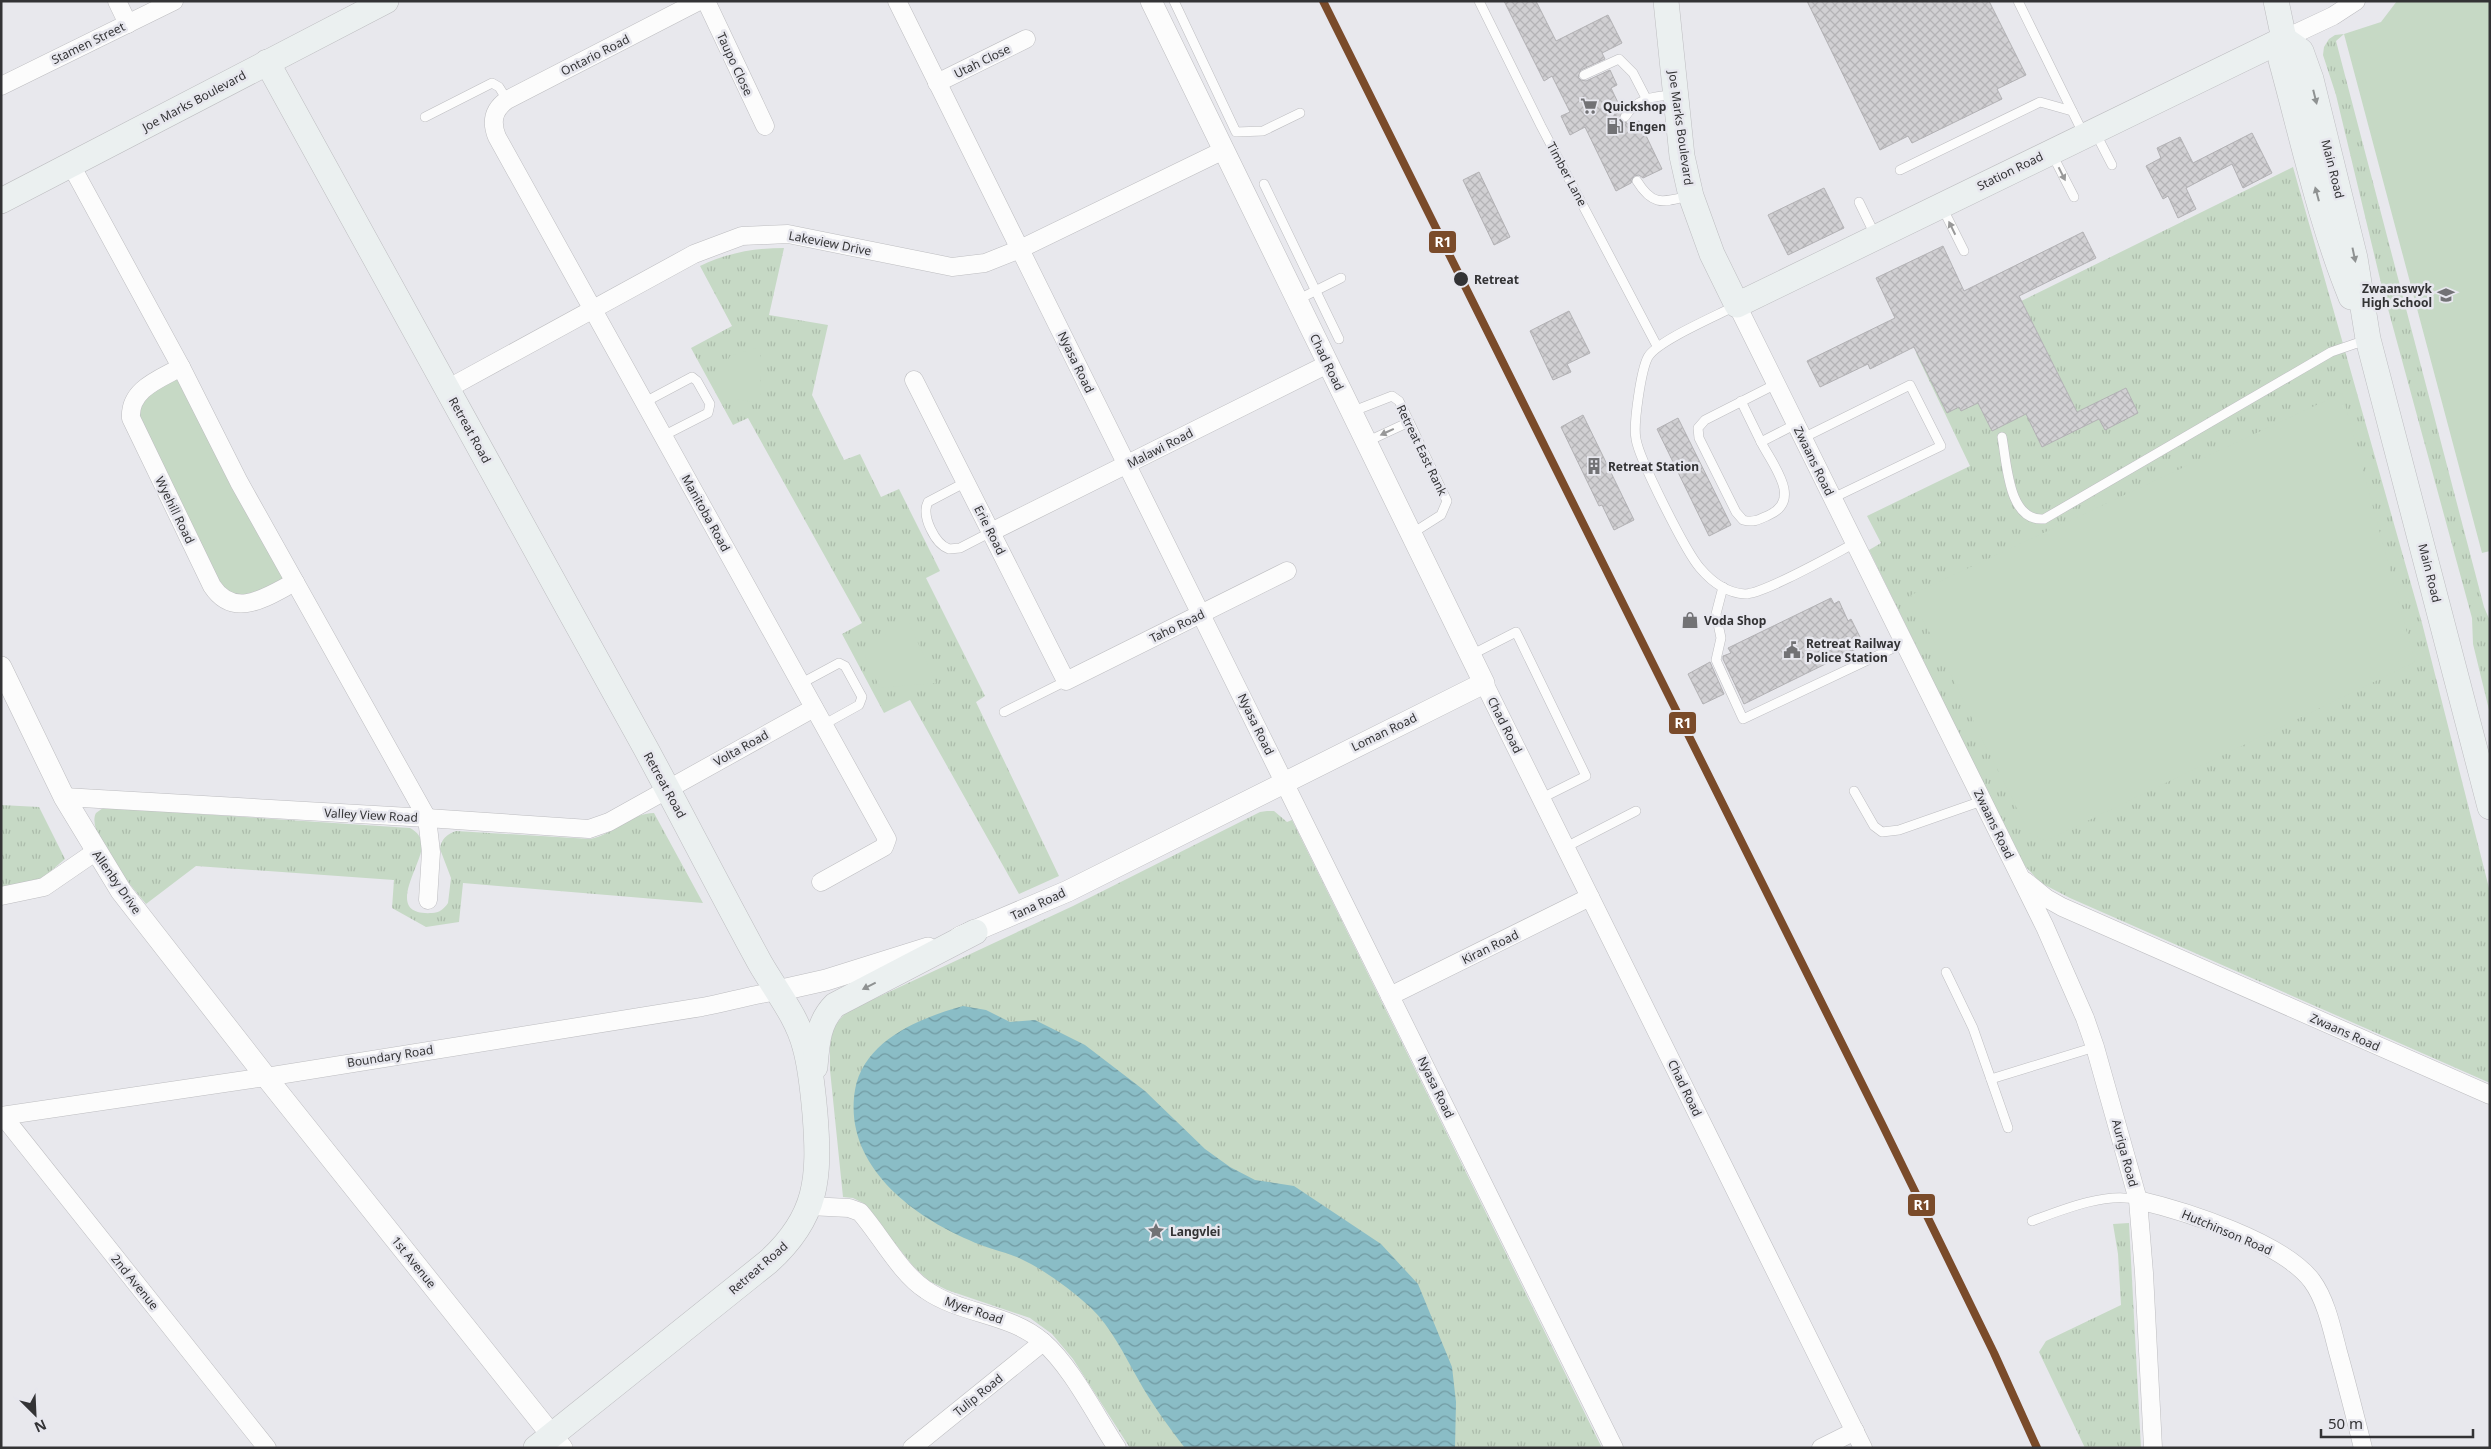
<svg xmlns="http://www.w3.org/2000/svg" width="2491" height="1449" font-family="'Noto Sans',sans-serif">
<defs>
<pattern id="grass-tufts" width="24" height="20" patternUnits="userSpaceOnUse" patternTransform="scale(1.25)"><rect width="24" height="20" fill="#c6d9c5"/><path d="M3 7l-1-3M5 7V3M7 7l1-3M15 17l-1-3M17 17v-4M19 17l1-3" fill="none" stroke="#abbbaa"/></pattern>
<pattern id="water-waves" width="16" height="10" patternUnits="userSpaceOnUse" patternTransform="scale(1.25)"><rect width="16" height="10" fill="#8abdc6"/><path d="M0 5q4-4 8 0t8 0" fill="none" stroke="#719aa2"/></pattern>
<pattern id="building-cross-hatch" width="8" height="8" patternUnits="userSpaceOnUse" patternTransform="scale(1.25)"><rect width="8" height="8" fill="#d1d0d3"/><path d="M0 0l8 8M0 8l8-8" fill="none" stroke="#b4b3b6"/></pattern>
</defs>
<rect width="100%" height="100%" fill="#e8e8ed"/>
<!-- grass -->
<g fill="url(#grass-tufts)">
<polygon points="2344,34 2336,41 2484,607 2490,621 2490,714 2473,644 2472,618 2381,283 2336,95 2323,55 2324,47 2329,39 2335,35"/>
<polygon points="2293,167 2422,623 2490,892 2490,1083 2070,898 2041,883 2023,864 1869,550 1881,543 1867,516 1970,466 1916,353"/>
<path d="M784,248l-15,67 59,10 -16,70 32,65 16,-6 21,43 18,-8 41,82 -14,7 59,118 -9,6 83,174 -40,18 -109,-194 -26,13 -42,-79 20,-11 -114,-205 -15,7 -42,-77 41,-22 -32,-60c27,-13 54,-18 84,-18z"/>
<polygon points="1,805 39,807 65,859 39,881 1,887"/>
<path d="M109,808l301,20c7,4 12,9 12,18 -1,21 -39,70 10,67 7,0 12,-4 16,-10l3,-25 -11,-29c1,-10 7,-15 16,-18l134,8c23,-4 41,-26 64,-26l49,90 -240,-20 -4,39 -33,5 -34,-19 2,-28 -198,-14 -50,38c-13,-16 -61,-71 -50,-91l7,-5z"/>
<polygon points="1267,811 1274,811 1287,822 1292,820 1602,1448 1130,1448 1073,1359 1052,1334 1030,1318 947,1290 929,1281 913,1266 863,1203 853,1198 843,1197 830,1070 830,1039 833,1028 846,1012 1073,906 1260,812"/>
<polygon points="2129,1223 2141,1448 2085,1448 2039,1352 2046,1341 2121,1305 2118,1254 2113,1224"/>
</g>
<!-- park -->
<g fill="#c6d9c5">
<polygon points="2397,1 2490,1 2490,551 2482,553 2344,34 2381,22"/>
<polygon points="760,347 761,403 734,399 717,382 730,356"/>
<polygon points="177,364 293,582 249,603 213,588 134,420 142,383"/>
<polygon points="2342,393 2415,662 2046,841 2029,833 1911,595"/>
<polygon points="905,614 936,683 880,688 865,656"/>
</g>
<!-- water -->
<path fill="url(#water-waves)" d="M963,1006l23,4 24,12 25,-2 50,25 60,46 60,58 25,18 25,13 39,6 87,58 37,40 34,83 4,35 -1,46h-270c-17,-22 -34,-45 -47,-69 -15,-26 -26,-51 -48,-72 -21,-19 -45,-37 -71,-49 -16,-7 -34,-10 -50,-18 -60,-26 -126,-77 -114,-150 9,-50 65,-72 108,-84z"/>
<!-- building -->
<g fill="url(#building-cross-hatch)" stroke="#b2b1b4">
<polygon points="1504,1 1536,1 1556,41 1608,15 1622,43 1602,53 1605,59 1581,70 1578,77 1581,80 1586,81 1610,70 1617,85 1611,88 1622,111 1620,120 1627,123 1629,126 1639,121 1662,169 1643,178 1639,175 1634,176 1631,183 1616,191 1585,127 1570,135 1561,116 1570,112 1552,76 1544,81"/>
<polygon points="1807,1 1989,1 2026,75 1997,89 2002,99 1912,143 1908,136 1880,150"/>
<polygon points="2252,133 2272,173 2243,188 2232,164 2186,188 2196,209 2178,218 2168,196 2163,199 2146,166 2161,158 2157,148 2180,137 2193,163"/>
<polygon points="1479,172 1510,237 1494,245 1463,180"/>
<polygon points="1824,188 1844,228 1788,255 1768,215"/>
<polygon points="2083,232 2096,258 2019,296 2077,412 2126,388 2138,413 2105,430 2099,419 2042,447 2026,414 1992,431 1978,403 1961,411 1959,407 1947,413 1914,347 1870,369 1868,364 1820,387 1807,361 1895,318 1876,278 1943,246 1964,291"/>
<polygon points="1569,311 1590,353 1567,364 1571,372 1553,380 1530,331"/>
<polygon points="1583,415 1634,520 1614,530 1602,505 1599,506 1561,427"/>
<polygon points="1678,418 1731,525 1709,536 1657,429"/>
<polygon points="1831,598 1834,604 1839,601 1848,621 1851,619 1864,645 1744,704 1723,659 1723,656 1731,653 1728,648"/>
<polygon points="1710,662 1724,694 1703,704 1688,674"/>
</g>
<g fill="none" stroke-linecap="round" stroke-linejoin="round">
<!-- service casing -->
<g stroke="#bdbdc0" stroke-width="10">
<g id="service">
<polyline points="1174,1 1236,132 1263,131 1300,113"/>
<polyline points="1479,1 1541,126 1657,346"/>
<polyline points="2018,1 2084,135"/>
<polyline points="1584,75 1619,59 1633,73 1646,98"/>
<polyline points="425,117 492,83 499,87 507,100"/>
<path d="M1625,117c11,-18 28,-21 48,-22"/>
<polyline points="2095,132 2112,165"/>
<polyline points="2052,154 2074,197"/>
<polyline points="1900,170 2040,102 2072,111"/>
<path d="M1637,181c16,26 26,21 53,15"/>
<polyline points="1264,184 1339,339"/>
<polyline points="1859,202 1876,237"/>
<polyline points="1942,207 1964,251"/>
<polyline points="1297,300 1341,278"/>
<path d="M1735,306c-19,10 -78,35 -87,51 -7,13 -15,68 -12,82 3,20 50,113 64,129 11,13 27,25 45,26 19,0 89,-40 110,-51"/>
<path d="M1776,384l-71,36 -7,8 1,10 37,74 7,8c11,3 17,-1 26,-5 34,-15 3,-51 -8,-73l35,-18"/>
<polyline points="1741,401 1761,442"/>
<polyline points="645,402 692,377 697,381 710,404 708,413 663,436"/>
<polyline points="1351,412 1392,396 1399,401 1404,411 1447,501 1441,515 1411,534"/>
<path d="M2002,437c5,26 6,85 42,82l287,-167 35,-12"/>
<polyline points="1803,438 1910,385 1941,446 1833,498"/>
<polyline points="1366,442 1409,422"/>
<path d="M966,482l-38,20c-7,14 7,42 21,47l11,-1 31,-16"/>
<polyline points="1723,587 1716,614 1721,638 1716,660 1743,719 1904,643"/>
<polyline points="1471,655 1516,632 1520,640 1586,776 1542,798"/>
<polyline points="800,684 839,663 845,666 862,697 859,705 823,725"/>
<polyline points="1004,712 1066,681"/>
<polyline points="1854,791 1874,826 1882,832 1899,830 1982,801"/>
<polyline points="1566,847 1636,811"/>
<polyline points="1946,972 1973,1028 2008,1128"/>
<polyline points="1991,1079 2095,1047"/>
<path d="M2032,1221c29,-11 76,-30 106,-21"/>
</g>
</g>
<!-- minor casing -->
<g stroke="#bdbdc0" stroke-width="19">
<g id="minor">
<polyline points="117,1 128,24"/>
<path d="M699,1l-192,99c-14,10 -16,22 -10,37l390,702 -3,8 -63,35"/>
<polyline points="706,1 765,126"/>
<polyline points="897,1 1614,1448"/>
<polyline points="2284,39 2333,16 2356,1"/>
<polyline points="937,83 1026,39"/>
<polyline points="1,86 174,1"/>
<polyline points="71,165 181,367 239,482 427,818 431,852 428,900"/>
<polyline points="1737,305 2045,927 2085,1018 2095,1047 2138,1200 2144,1273 2153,1448"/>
<path d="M181,367c-21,12 -52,22 -50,51l81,168c23,35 57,9 83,-4"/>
<polyline points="914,380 1066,681 1287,571"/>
<polyline points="447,389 694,254 742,236 788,234 952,267 985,263 1020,249 1224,150"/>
<polyline points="991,532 1328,364"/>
<polyline points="1484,683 1863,1448"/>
<polyline points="64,797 427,818 589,829 609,822 814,708"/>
<polyline points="2025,881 2046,898 2062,907 2490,1095"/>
<polyline points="1,896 44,887 95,852"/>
<polyline points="1390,996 1590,897"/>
<path d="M1,1116l265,-39 436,-70c26,-5 49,-12 75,-16"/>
<polyline points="3,1116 267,1448"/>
<path d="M2138,1200c47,11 145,42 174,81 14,19 20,48 26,71 9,32 17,64 25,96"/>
<path d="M809,1206l40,2 11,4c21,24 40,61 66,78 36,25 84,23 117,52 28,24 53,74 74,106"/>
<polyline points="912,1448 1043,1342"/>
<polyline points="1821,1448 1855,1431"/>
</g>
</g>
<!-- tertiary casing -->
<g stroke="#bdbdc0" stroke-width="22">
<g id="tertiary">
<polyline points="1,667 64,797 121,891 266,1077 562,1448"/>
<polyline points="960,937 1068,891 1484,683 1151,1"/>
<polyline points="777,991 826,980 928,948"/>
</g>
</g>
<!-- secondary casing -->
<g stroke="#bdbdc0" stroke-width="26">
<g id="secondary">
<polyline points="1666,1 1682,156 1691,196 1712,254 1737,305 2284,39"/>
<path d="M2276,1l8,38 -3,21c22,80 39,161 70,237"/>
<polyline points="2284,39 2301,51 2311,79 2355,258 2368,339 2490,807"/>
<path d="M267,62c127,227 251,457 378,685 39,72 76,145 115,216 16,28 37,53 45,84 6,21 8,45 10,67 5,64 3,103 -47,148l-232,186"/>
<polyline points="1,201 386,1"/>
<path d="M815,1067c2,-24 3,-45 20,-62l140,-73"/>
</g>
</g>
<!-- service -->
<use href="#service" stroke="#fcfcfc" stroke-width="9"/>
<!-- minor -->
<use href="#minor" stroke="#fcfcfc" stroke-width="18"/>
<!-- tertiary -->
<use href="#tertiary" stroke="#fcfcfc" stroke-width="21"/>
<!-- secondary -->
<use href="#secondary" stroke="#ebf0f0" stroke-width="25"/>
<!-- rail-1 casing -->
<g stroke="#e7e7ee" stroke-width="11">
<polyline id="rail-1" points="1323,1 1882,1124 1994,1353 2037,1448"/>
</g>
<!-- rail-1 -->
<use href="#rail-1" stroke="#7a4b2a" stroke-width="8"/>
</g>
<!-- one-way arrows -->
<defs><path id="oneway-solid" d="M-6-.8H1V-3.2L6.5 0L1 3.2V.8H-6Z" transform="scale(1.25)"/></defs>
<g fill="#8f9292">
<use href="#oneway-solid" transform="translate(2315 97) rotate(76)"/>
<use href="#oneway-solid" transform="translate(2317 194) rotate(-105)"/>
<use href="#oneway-solid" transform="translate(2354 255) rotate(78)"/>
<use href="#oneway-solid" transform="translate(869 986) rotate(153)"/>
</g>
<g fill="#989898">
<use href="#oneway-solid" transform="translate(2062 174) rotate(63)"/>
<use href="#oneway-solid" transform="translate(1952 228) rotate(-116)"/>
<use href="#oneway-solid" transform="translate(1387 432) rotate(155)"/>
</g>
<!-- icons -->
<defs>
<g id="supermarket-bare" transform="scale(1.35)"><path d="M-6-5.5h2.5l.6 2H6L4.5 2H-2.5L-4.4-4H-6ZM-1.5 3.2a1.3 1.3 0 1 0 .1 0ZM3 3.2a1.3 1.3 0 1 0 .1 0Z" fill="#727275" stroke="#e7e7ee" stroke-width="2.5" paint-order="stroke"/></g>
<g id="fuel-bare" transform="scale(1.35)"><path d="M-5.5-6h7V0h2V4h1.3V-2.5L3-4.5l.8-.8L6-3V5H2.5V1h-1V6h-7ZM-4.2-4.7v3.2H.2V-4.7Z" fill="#727275" stroke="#e7e7ee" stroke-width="2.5" paint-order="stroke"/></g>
<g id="school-bare" transform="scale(1.35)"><path d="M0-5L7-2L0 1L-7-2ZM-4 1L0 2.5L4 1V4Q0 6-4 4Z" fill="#727275" stroke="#e7e7ee" stroke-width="2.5" paint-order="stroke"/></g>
<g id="building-bare" transform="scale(1.35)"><path d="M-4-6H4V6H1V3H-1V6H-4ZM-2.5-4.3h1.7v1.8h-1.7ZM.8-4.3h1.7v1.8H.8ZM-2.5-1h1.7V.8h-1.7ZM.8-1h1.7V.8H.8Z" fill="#727275" stroke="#e7e7ee" stroke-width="2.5" paint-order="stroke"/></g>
<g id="shop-bare" transform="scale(1.35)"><path d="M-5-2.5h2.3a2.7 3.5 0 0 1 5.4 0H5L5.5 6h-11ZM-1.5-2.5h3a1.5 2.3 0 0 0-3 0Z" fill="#727275" stroke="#e7e7ee" stroke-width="2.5" paint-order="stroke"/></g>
<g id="civic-bare" transform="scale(1.35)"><path d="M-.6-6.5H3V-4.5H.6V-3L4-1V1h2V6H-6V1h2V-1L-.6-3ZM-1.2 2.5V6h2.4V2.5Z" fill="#727275" stroke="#e7e7ee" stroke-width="2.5" paint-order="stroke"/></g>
<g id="sight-bare" transform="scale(1.35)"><path d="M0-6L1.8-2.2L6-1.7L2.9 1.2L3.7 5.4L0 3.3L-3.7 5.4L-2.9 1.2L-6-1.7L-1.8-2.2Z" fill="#727275" stroke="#e7e7ee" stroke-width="2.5" paint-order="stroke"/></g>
</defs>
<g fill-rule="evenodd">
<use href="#supermarket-bare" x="1589" y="106"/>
<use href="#fuel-bare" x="1615" y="126"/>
<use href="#school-bare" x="2446" y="295"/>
<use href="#building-bare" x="1594" y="466"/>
<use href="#shop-bare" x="1690" y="620"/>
<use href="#civic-bare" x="1792" y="650"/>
<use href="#sight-bare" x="1156" y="1231"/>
</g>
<!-- markers -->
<circle fill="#333335" stroke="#e7e7ee" stroke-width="2" cx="1461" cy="279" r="8"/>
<g text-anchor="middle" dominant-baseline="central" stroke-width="5" stroke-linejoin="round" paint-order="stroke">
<!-- street labels -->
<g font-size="12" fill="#333335" stroke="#e7e7ee">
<text transform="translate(88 43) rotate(-26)">Stamen Street</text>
<text transform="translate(595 55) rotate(-27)">Ontario Road</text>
<text transform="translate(982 61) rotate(-26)">Utah Close</text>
<text transform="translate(735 64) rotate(65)">Taupo Close</text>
<text transform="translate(194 101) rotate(-28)">Joe Marks Boulevard</text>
<text transform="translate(1681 128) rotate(82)">Joe Marks Boulevard</text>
<text transform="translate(2333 169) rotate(76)">Main Road</text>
<text transform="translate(2010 171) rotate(-26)">Station Road</text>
<text transform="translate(1567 174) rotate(62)">Timber Lane</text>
<text transform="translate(830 243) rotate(11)">Lakeview Drive</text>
<text transform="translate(1076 362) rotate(64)">Nyasa Road</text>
<text transform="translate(1327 362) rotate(64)">Chad Road</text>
<text transform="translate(470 430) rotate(61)">Retreat Road</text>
<text transform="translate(1160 448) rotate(-27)">Malawi Road</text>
<text transform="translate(1422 450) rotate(64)">Retreat East Rank</text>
<text transform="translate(1814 461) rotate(64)">Zwaans Road</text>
<text transform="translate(175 510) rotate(64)">Wyehill Road</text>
<text transform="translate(706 513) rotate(61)">Manitoba Road</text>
<text transform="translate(990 530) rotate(63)">Erie Road</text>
<text transform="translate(2430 573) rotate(76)">Main Road</text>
<text transform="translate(1177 626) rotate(-26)">Taho Road</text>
<text transform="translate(1256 724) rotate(64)">Nyasa Road</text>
<text transform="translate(1505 725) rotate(63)">Chad Road</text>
<text transform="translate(1384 732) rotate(-26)">Loman Road</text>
<text transform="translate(741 748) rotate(-29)">Volta Road</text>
<text transform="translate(665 785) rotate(61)">Retreat Road</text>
<text transform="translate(371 815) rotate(3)">Valley View Road</text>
<text transform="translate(1994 824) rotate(64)">Zwaans Road</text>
<text transform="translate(117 882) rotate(55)">Allenby Drive</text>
<text transform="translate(1038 904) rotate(-25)">Tana Road</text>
<text transform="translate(1490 947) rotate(-26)">Kiran Road</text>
<text transform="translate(2345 1032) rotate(24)">Zwaans Road</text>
<text transform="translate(390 1056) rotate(-9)">Boundary Road</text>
<text transform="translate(1436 1087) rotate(64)">Nyasa Road</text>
<text transform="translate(1685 1088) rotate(64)">Chad Road</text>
<text transform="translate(2125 1153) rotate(75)">Auriga Road</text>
<text transform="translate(2227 1232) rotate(23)">Hutchinson Road</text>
<text transform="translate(414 1262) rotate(51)">1st Avenue</text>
<text transform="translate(758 1268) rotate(-41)">Retreat Road</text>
<text transform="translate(135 1282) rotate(51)">2nd Avenue</text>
<text transform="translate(974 1310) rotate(19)">Myer Road</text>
<text transform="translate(978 1395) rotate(-39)">Tulip Road</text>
</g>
<!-- poi labels -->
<g font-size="12" font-weight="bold" fill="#333335" stroke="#e7e7ee" text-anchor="start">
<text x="1603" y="106">Quickshop</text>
<text x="1629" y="126">Engen</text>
<text x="2432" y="288" text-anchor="end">Zwaanswyk<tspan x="2432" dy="14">High School</tspan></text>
<text x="1608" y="466">Retreat Station</text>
<text x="1704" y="620">Voda Shop</text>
<text x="1806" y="643">Retreat Railway<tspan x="1806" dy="14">Police Station</tspan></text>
<text x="1170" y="1231">Langvlei</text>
</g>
<!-- stop labels -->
<g font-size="12" font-weight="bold" fill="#333335" stroke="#e7e7ee" text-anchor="start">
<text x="1474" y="279">Retreat</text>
</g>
</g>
<g stroke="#e7e7ee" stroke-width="2">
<rect x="1428" y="230" width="29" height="24" rx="5" fill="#7a4b2a"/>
<rect x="1668" y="711" width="29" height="24" rx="5" fill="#7a4b2a"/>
<rect x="1907" y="1193" width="29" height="24" rx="5" fill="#7a4b2a"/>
</g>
<g font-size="14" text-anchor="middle" font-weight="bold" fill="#fff">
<text x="1443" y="247">R1</text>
<text x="1683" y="728">R1</text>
<text x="1922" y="1210">R1</text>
</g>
<!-- border -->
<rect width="2491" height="1449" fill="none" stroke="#333335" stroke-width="5"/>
<!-- north arrow -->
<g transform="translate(35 1414) rotate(156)" stroke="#e7e7ee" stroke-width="4" paint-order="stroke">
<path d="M0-4L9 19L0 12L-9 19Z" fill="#333335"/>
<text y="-8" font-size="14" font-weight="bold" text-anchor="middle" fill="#333335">N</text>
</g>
<!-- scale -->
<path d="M2321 1429v8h152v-8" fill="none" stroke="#333335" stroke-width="2.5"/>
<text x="2328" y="1429" font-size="15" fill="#333335" stroke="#e7e7ee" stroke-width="4" paint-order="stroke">50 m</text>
</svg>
